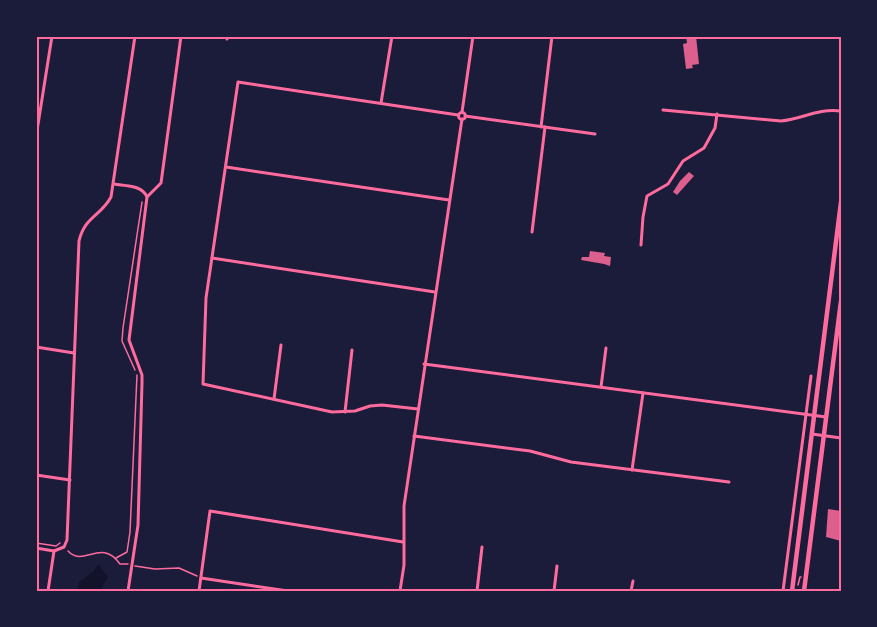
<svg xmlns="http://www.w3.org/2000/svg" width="877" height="627" font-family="Cabin,sans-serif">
<rect width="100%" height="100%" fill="#1b1b3a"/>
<!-- water -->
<polygon fill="#12122b" points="98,564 108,577 100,591 78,591 79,582 94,571"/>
<!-- building -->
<g fill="#dd5f8e">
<polygon points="686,36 696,36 699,64 692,65 693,68 686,69 683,44 687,43"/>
<polygon points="689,172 694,176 677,195 673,192 680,181"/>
<polygon points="590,251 605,253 604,256 611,257 610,266 604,264 581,260 582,257 589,257"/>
<polygon points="828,509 841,511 841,541 826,537"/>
</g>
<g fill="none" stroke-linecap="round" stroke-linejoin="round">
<!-- path -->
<g stroke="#ff6b9d" stroke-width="1.5">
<polyline points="135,370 122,341 123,328 142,202"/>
<polyline points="36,543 56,546 60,543"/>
<path d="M68,551c16,17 33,-14 52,13h8"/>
<polyline points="116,558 127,552 130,532 137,375"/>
<polyline points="135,566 155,569 179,568 197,576"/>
<polyline points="798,585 800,577 801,577"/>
</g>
<!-- minor -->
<g stroke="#ff6b9d" stroke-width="3">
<polyline points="227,36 227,39"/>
<polyline points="381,103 392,36"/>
<path d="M663,110l118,11c22,-2 36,-13 60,-10"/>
<polyline points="462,112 473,36"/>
<circle cx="462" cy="116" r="3.5"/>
<polyline points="465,116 595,134"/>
<polyline points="541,127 552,36"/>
<polyline points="36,137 52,36"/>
<polyline points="226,167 449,200"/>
<path d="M114,184c12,2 28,1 33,13l-18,143 13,35v8l-4,142 -10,66"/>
<polyline points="147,197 161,183 181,36"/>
<polyline points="532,232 545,127"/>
<polyline points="641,245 643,217 647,196 668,184 683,161 704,148 715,128 717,114"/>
<polyline points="212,258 435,292"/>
<polyline points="36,347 74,353"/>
<polyline points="424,364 826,417"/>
<polyline points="601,387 606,348"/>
<polyline points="274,399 281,345"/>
<polyline points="418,409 382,405 370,406 355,411 332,412 203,384 206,298 238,82 458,115"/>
<polyline points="345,412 352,350"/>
<polyline points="812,434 841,438"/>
<polyline points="414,436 530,451 571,462 729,482"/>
<polyline points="632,470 643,393"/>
<polyline points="36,475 70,480"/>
<polyline points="36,548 54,551"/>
<path d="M54,551l10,-4 3,-7 12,-299c6,-25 22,-25 32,-44l24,-161"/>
<polyline points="201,578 288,591"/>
<polyline points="48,591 54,551"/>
<polyline points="199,591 210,511 403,542"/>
<polyline points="400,591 404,565 404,506 462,119"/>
<polyline points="477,591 482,547"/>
<polyline points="554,591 557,566"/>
<polyline points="631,591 633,581"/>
<polyline points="783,591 811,376"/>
</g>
<!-- trunk -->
<g stroke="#ff6b9d" stroke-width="4.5">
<polyline points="792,591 841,202"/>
<polyline points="804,591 841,301"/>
</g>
</g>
<!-- border -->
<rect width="877" height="627" fill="none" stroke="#1b1b3a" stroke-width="75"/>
<rect x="38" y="38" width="802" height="552" fill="none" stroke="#ff6b9d" stroke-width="2"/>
</svg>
